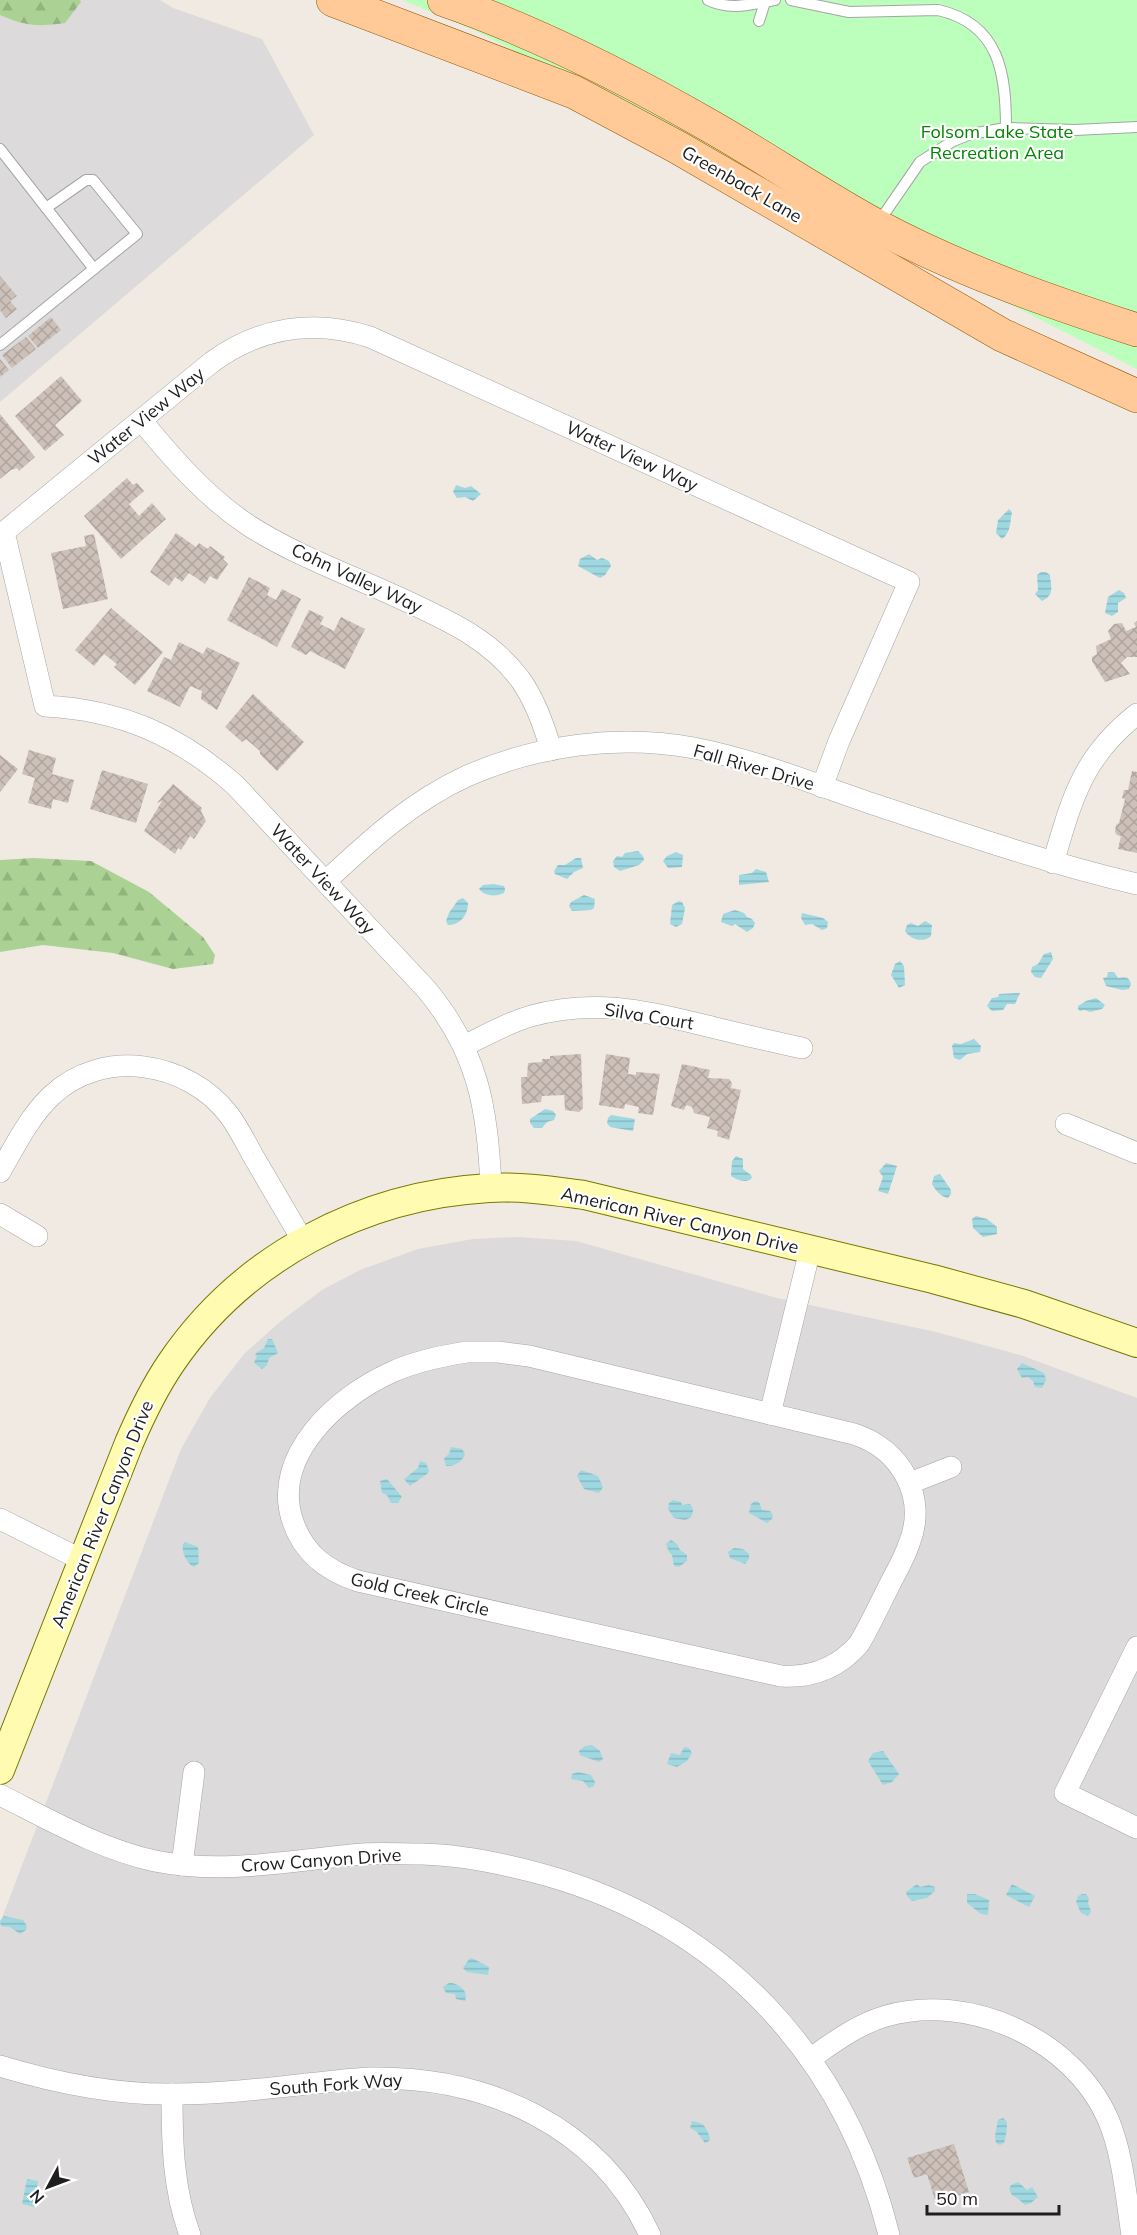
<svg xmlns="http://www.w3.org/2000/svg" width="1137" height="2235" font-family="Mulish,sans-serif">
<defs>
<pattern id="forest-firs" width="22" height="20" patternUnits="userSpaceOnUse" patternTransform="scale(1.5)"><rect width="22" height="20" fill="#abd294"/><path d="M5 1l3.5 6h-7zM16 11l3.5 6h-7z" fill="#93b47f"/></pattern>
<pattern id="water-rules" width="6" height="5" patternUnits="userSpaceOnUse" patternTransform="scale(1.5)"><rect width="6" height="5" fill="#9fd8e1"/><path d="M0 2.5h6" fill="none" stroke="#88b9c1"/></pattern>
<pattern id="building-cross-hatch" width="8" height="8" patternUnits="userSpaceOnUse" patternTransform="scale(1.5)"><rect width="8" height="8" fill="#ccc0b8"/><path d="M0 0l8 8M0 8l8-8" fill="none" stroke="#afa59e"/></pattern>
</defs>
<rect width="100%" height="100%" fill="#f0eae2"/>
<!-- residential -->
<g fill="#dcdada">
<polygon points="0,0 160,0 173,8 262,39 314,135 0,402"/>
<polygon points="517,1237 576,1241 777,1298 936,1332 1023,1356 1137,1398 1137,2235 0,2235 0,1923 181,1449 210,1398 244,1354 281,1321 322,1290 360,1270 418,1249 473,1239"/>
</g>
<!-- forest -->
<g fill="url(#forest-firs)">
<path d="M0,0h80l1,2 -16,21c-29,4 -39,3 -65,-8z"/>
<polygon points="34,858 91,861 149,892 203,937 215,955 213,964 173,969 113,953 43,945 0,952 0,860"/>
</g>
<!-- park -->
<polygon fill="#bcfebb" points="402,0 1137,0 1137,369 474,30"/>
<!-- water -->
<g fill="url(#water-rules)">
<polygon points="456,485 465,488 471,486 481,494 473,501 465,497 457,498 453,492"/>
<path d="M1009,509l3,3c-2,9 -1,21 -10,27l-6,-6 2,-13z"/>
<polygon points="589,554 597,560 602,558 609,561 611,566 605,575 600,578 578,566 580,559"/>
<path d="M1041,572h5l4,3c1,12 5,20 -8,26l-7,-7 3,-4 -1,-15z"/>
<polygon points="1119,590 1124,593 1126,598 1118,603 1118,612 1112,616 1105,613 1108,597"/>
<polygon points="638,851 643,856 644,860 639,865 620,871 614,867 613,861 617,856 622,857 625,853"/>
<polygon points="676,852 683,855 682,867 668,868 663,861 667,856"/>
<polygon points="576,858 581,858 583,868 574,872 567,879 555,874 554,871 558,865 565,865"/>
<polygon points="756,869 766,872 769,882 739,885 739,875 752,873"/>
<path d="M494,884l10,2 1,3 -1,4c-8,4 -20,3 -25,-4l4,-4z"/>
<polygon points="584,895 595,899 594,908 591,910 572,911 569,906 571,902"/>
<path d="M463,898l5,5c0,12 -8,22 -20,22l-2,-4 3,-8 9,-13z"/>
<polygon points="679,901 682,902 685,908 682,924 676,927 670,924 672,905"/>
<polygon points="735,910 744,913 747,917 752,919 755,923 753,928 747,932 735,924 732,926 721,922 723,914"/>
<polygon points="802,913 823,918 828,922 827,928 822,930 812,924 805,925 801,918"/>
<path d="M925,921l7,4 -1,11c-8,7 -20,4 -26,-5l2,-6 4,-2 7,3z"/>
<polygon points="1051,952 1053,959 1041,978 1035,977 1031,972 1032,967 1038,964 1044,954"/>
<polygon points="900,961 904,966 905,985 899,988 891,975 895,964"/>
<path d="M1108,972h6l4,6c6,-1 11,-2 13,6l-2,5 -7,1 -16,-4 -3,-8 4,-1z"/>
<polygon points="1020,993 1015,1004 1007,1004 1003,1010 992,1011 987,1006 992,998 998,997 999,994"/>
<polygon points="1096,998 1105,1005 1102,1009 1090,1012 1085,1010 1080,1011 1078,1009 1078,1006 1086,1001"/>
<polygon points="974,1039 981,1046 980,1052 967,1054 960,1060 954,1058 952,1046 954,1043 961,1044"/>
<polygon points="545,1109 553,1111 556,1115 554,1120 547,1122 542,1128 534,1128 530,1123 530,1119"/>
<polygon points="611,1115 635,1119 633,1131 610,1127 607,1123 608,1118"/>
<path d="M736,1156l7,3v10l8,6 1,3c-6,6 -15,2 -21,-2l1,-15z"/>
<polygon points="886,1163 897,1166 888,1194 878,1191 883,1177 879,1171"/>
<path d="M940,1174l11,16v4l-3,4c-7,-1 -13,-8 -16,-14l2,-8z"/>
<polygon points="976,1216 987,1219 997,1227 997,1234 983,1237 973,1228 972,1219"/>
<polygon points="268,1339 272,1339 278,1353 269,1358 267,1365 262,1369 254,1363 257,1356 255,1354 264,1348"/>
<polygon points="1022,1363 1044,1373 1046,1380 1042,1388 1035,1387 1033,1381 1028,1377 1022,1378 1017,1369"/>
<path d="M451,1447l11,2 3,5c-2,7 -11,13 -19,12l-2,-8 5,-4z"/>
<polygon points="420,1461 426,1463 429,1471 427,1474 410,1486 404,1479 418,1468"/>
<polygon points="581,1470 598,1476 603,1487 599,1493 584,1489 577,1476"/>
<polygon points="387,1479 402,1497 398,1503 391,1503 387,1495 382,1493 380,1481"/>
<path d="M673,1500l8,2 1,3 8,-1c4,5 4,8 0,14l-5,2 -11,-2 -6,-9 1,-6z"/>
<polygon points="755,1501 759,1502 762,1510 770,1511 773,1515 772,1519 767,1523 749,1513 751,1504"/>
<polygon points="671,1540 677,1544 680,1550 687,1555 687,1561 679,1567 674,1566 672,1555 669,1552 666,1544"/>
<path d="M185,1542l13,5 1,16 -5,4c-7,-3 -13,-15 -11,-23z"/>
<polygon points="734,1548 743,1549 749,1554 749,1559 745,1564 730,1558 728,1552"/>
<polygon points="592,1745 600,1751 603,1759 599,1762 580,1755 579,1751 585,1746"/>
<polygon points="684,1747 689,1748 692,1753 687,1761 677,1767 667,1764 671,1753 680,1755"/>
<polygon points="883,1751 899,1774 892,1782 883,1785 868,1761 873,1753"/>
<polygon points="578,1772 591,1775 595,1782 594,1786 589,1788 583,1781 571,1779 572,1774"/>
<polygon points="917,1884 920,1887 929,1885 935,1887 935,1891 927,1898 912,1901 907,1896 906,1892"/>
<polygon points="1012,1884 1035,1896 1029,1907 1006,1895"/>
<polygon points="967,1894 975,1894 989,1900 988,1915 981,1914 967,1903"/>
<polygon points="1082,1894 1086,1894 1089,1899 1088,1903 1091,1912 1088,1916 1081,1913 1076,1902 1078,1896"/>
<polygon points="4,1916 23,1920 27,1926 26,1930 20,1934 10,1927 1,1926 0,1921"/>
<polygon points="472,1958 489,1967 488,1975 467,1972 463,1968 469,1959"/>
<path d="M449,1983c10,0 20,8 16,18l-9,-2 -1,-5 -9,-1 -3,-6z"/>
<path d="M1003,2118l4,4c0,7 -1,15 -3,21l-4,2 -4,-2 -1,-7 3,-16z"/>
<path d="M692,2121c12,2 14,5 18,17l-1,3 -4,2 -9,-12 -6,-3z"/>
<polygon points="27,2179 38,2181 34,2207 22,2204"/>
<path d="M1018,2182l9,8 5,-3 6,10 -7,6 -6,2c-5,-4 -7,-7 -13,-10l-3,-6 2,-4z"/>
</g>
<!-- building -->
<g fill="url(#building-cross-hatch)">
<polygon points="0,276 17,296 10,301 17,309 6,318 0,310"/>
<polygon points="51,317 61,330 38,348 28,336"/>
<polygon points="26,337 36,349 12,368 2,355"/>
<polygon points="0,359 9,370 0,377"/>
<polygon points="61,376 82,401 55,425 64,435 45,451 15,416"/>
<polygon points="0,414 35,457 19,471 17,468 11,470 0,479"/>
<polygon points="127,478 133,485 137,483 144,491 129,504 139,516 152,503 166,519 121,559 84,516"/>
<polygon points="176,533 196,547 199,543 208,549 210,546 225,557 223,559 228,564 217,580 210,576 205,584 189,573 182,582 175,577 169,586 150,572"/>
<polygon points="94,534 108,599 63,609 51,553 86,546 84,536"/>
<polygon points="249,577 270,588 267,595 276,600 282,589 301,599 277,647 227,620"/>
<polygon points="111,608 163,652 135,685 114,667 117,664 104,654 94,666 75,650"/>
<polygon points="309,610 324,617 320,624 334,631 341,617 365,629 345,669 310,651 306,655 291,647"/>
<polygon points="1137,621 1137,657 1127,657 1121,663 1130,674 1105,682 1092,661 1092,657 1097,654 1096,646 1111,639 1108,631 1114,624 1122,623 1126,631 1136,627 1134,623"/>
<polygon points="179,642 203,654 207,647 240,663 217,710 201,699 202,691 190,686 180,707 147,691 164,657 171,660"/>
<polygon points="253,694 304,742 277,771 260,754 260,751 246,739 242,742 225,727"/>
<polygon points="29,750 56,758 52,774 74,780 68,803 53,799 51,809 28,803 35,778 22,774"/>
<polygon points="0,755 18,769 0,792"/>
<polygon points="102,770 148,784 136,823 90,809"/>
<polygon points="1132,771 1137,772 1137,853 1118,849 1121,836 1117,835 1115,832 1116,825 1119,823 1125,799 1122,798 1124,790 1128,790"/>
<polygon points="173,784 202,808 201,811 206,821 194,839 190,836 181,850 178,848 175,854 144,831 162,801 157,803"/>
<polygon points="581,1054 583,1108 579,1112 565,1110 564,1095 542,1096 541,1102 522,1104 521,1077 527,1077 528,1063 542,1062 542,1059 550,1059 550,1056"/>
<polygon points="606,1054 630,1058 628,1074 636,1075 636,1072 660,1074 653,1115 638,1113 639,1107 625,1104 624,1109 599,1105"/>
<polygon points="682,1064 710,1070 708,1078 729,1079 732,1083 731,1088 741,1090 729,1140 717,1136 718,1131 707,1128 710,1117 694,1113 692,1107 686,1105 684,1110 671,1106"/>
<polygon points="954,2144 969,2192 936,2203 927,2174 914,2178 907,2158"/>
</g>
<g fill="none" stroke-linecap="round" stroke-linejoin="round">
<!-- lane casing -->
<g stroke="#a5a5a5" stroke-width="12">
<g id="lane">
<path d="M708,0c22,11 44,4 67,0"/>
<path d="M791,0l58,12 89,-2c62,14 68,64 68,118"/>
<polyline points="759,21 765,2"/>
<polyline points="0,149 94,269"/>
<polyline points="878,223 920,162 953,141 971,134 1006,128 1075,130 1137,127"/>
<polyline points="0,345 137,234 93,180 86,180 46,208"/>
</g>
</g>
<!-- street casing -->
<g stroke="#a5a5a5" stroke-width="22">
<g id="street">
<path d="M141,420c32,39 65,77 107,105 48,31 105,51 156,75 45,21 86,39 116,79 15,21 24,46 31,71"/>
<path d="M1053,863c19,-64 29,-106 84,-149"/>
<path d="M326,881c43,-40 86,-80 141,-105 70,-31 152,-42 227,-28 62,12 123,37 182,57 87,29 172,58 261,79"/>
<path d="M464,1046c22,-11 43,-23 67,-30 61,-17 112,-6 172,9 33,8 66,16 99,23"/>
<polyline points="1066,1124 1137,1153"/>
<path d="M0,1172c15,-26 29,-55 51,-76 51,-49 137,-35 178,19 9,12 16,26 23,39 17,29 34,58 51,87"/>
<path d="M491,1188c-3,-79 -13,-137 -65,-199l-191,-204c-57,-50 -114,-75 -190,-79l-41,-174 208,-170c48,-35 102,-43 158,-25l539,245 -70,159 -17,46"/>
<polyline points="0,1214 37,1236"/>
<path d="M467,1352h31l31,4 325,78c47,15 74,63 55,110 -5,15 -13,28 -20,42 -10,20 -19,39 -30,58 -21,24 -47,34 -78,32l-423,-95c-31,-10 -54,-27 -65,-59 -23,-66 45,-126 99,-150 24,-11 49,-16 75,-20z"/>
<polyline points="770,1414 810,1250"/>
<polyline points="910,1483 951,1467"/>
<polyline points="0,1519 82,1560"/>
<polyline points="1137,1647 1065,1793 1137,1828"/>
<path d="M0,1795c50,25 100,54 155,66 69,14 138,-1 207,-7 19,-1 40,0 60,0 41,1 83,10 123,21 178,50 300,182 344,360"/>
<polyline points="182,1865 194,1772"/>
<path d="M811,2058c23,-16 47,-34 75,-42 83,-24 187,23 222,103 15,35 18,78 24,116"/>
<path d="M0,2066c56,17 116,29 175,28 44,0 87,-5 131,-10 21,-2 43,-5 64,-6 116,-2 229,47 280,157"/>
<path d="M172,2094c0,49 1,95 18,141"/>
</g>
</g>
<!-- secondary casing -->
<g stroke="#767900" stroke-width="30">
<path id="secondary" d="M0,1770l129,-327c12,-28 25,-55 42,-80 72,-106 192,-168 318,-175 32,-2 64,3 95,7l349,84 91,25 113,39"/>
</g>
<!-- primary casing -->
<g stroke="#975800" stroke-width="34">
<g id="primary">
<polyline points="333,0 574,92 677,147 1002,335 1137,396"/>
<path d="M444,0c92,32 181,77 266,126 56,32 110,69 167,100 82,44 171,75 260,104"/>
</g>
</g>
<!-- lane -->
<use href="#lane" stroke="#fff" stroke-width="10"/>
<!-- street -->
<use href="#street" stroke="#fff" stroke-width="21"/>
<!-- secondary -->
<use href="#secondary" stroke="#fffcb1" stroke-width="28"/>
<!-- primary -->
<use href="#primary" stroke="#ffca98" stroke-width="33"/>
</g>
<g text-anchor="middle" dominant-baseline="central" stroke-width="4.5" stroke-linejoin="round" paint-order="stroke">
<!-- park labels -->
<g font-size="18" fill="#038503" stroke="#fff">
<text x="997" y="131">Folsom Lake State<tspan x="997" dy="21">Recreation Area</tspan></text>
</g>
<!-- street labels -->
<g font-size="18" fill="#1e1e1e" stroke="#fff">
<text transform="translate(742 184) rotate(30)">Greenback Lane</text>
<text transform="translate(146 416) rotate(-39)">Water View Way</text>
<text transform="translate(632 456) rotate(25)">Water View Way</text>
<text transform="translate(357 578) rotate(25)">Cohn Valley Way</text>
<text transform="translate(754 767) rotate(16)">Fall River Drive</text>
<text transform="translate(323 879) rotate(47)">Water View Way</text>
<text transform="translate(649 1016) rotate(9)">Silva Court</text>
<text transform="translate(680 1220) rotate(13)">American River Canyon Drive</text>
<text transform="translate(102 1514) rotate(-68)">American River Canyon Drive</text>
<text transform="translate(420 1594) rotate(13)">Gold Creek Circle</text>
<text transform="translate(321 1860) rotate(-4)">Crow Canyon Drive</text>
<text transform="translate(336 2084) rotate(-4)">South Fork Way</text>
</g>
</g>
<!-- north arrow -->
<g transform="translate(48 2187) rotate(229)" stroke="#ffffff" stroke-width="4.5" paint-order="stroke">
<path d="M0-4.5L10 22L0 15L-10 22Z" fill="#1e1e1e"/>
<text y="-9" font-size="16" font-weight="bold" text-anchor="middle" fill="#1e1e1e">N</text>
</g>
<!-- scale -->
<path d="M927 2205v9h132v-9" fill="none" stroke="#1e1e1e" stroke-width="3"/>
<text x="936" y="2205" font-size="18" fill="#1e1e1e" stroke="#ffffff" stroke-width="4.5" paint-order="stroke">50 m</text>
</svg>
